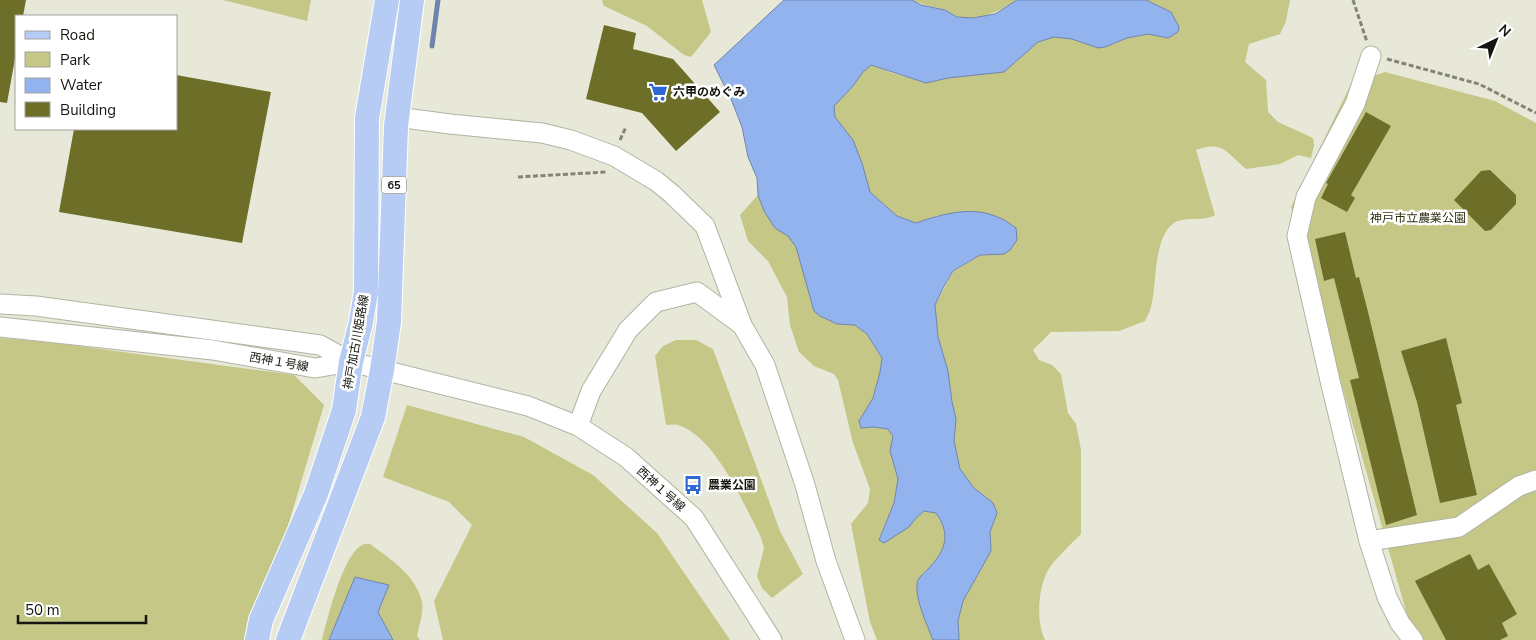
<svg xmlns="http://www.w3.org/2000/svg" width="1536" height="640" font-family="'Nunito Sans','Noto Sans JP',sans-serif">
<rect width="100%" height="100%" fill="#e7e8d7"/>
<!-- green -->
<g fill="#c4c786">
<polygon points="223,0 311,0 307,21"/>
<polygon points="602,0 702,0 711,32 691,57 684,55 647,26 604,6"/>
<path d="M912,0h105c-18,11 -36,21 -58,17 -5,-1 -9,-5 -14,-7 -11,-4 -22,-4 -33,-10z"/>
<path d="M1146,0h144l-4,21 -6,13 -31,10 -4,18 21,18 2,32 10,10 35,16 1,7 -3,13 -13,-3 -18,9 -34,5c-19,-16 -23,-29 -50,-19l19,65c-12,7 -31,1 -41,8 -21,14 -17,61 -23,84 -1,5 -4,9 -6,14l-26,10 -68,1 -18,18 6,10 13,5 9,9 7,39 8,11 5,26v84c-9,9 -29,28 -34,38 -9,18 -11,50 -2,68h-86l-1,-19 5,-20 28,-50 -1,-19 7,-19 -4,-10 -19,-15 -14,-19 -6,-28 2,-22 -4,-17 -4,-31 -10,-34 -3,-32 18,-33 27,-17 24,-1 -65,-39 -23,8 -19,-7 -27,-24 -8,-29 -9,-22 -18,-24 -2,-11 20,-20 8,-13 10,-8 21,8 34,10 22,-5 56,-6 34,-30 16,-5 18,2 26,9 7,-1 22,-9 21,-4 20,4 3,-26z"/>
<polygon points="1385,72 1495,101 1536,123 1536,640 1424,640 1408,618 1291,207 1351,84"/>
<path d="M758,195l6,16 11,16 13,9 8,11 18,64 23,13 18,1 12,9 15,25 -2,13 -7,26 -14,24 2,6 13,-1 14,2 5,7 -3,15 8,28 -4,24 -15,36 30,-12 7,-9 8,-7 12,2c15,21 10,37 -7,55 -4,3 -9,8 -11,12 -5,16 9,44 15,60h-56l-7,-18 -19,-98 17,-21 2,-14 -17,-46 -15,-63 -4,-6 -20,-8 -15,-14 -9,-27 -3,-28 -19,-36 -20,-20 -8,-26z"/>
<polygon points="0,338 49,342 294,375 324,405 254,640 0,640"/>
<path d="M676,340h20l17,9 67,182 23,43 -31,24 -10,-10 -5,-12 7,-28 -4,-13c-17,-32 -45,-99 -82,-110 -4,-1 -8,0 -12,0l-11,-69 8,-10z"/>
<polygon points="407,405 524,437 593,475 657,533 730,640 443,640 434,601 472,525 449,502 383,477"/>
<path d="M364,544h6c20,15 46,31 52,58 2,9 -3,24 -5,34l3,4h-27l-15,-28 -23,-35 -26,63h-7c6,-22 21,-88 42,-96z"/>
</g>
<!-- water -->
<g fill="#93b3ee" stroke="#6e84ac">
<path d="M784,0h128l9,5 24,5 12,7 16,1 22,-4 22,-14h129l25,12 8,15 -1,5 -10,6 -20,-4 -21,4 -22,9 -7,1 -26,-9 -18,-2 -16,5 -34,30 -56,6 -22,5 -55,-18 -9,8 -9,13 -19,20 1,11 18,23 9,23 8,29 27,24 19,7c26,-9 57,-18 84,-5 6,2 11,7 16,10l1,12 -7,10 -6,4 -24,1 -27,16 -10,17 -8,17 3,32 10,34 4,31 4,17 -2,22 6,28 14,19 19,15 4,10 -7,19 1,19 -28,50 -5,20 1,19h-26c-6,-16 -20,-44 -15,-60 2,-4 7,-8 11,-12 17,-18 22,-34 7,-55l-12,-2 -8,7 -7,9 -25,16 -5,-3 15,-37 4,-24 -8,-28 3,-15 -5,-7 -14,-2 -13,1 -2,-7 14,-23 7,-26 2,-14 -15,-24 -12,-9 -18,-1 -17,-8 -6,-5 -18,-64 -8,-11 -13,-8 -11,-17 -6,-16 -1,-17 -9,-21 -6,-30 -11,-28 -17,-34z"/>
<polygon points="355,577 389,585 378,612 393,640 329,640"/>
</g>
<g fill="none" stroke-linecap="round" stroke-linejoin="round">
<!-- stream -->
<polyline stroke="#6e84ac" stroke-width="5" points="432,46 438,0"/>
</g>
<!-- building -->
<g fill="#6d6e28">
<polygon points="0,0 26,0 23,16 16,16 16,53 7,103 0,102"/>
<polygon points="604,25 636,33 633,49 673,59 720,112 676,151 642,113 586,99"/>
<polygon points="176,75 271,92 242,243 59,212 74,129 176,129"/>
<polygon points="1366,112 1391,126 1351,195 1355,198 1347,212 1321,198 1328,184 1326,183"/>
<polygon points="1490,170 1516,195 1516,204 1491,230 1485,231 1454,200 1481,171"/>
<polygon points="1345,232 1356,278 1359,277 1368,312 1417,515 1386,525 1350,380 1359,378 1334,278 1324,281 1315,239"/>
<polygon points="1446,338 1462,403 1456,405 1477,495 1440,503 1417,402 1401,351"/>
<polygon points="1470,554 1478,570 1489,564 1517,614 1502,623 1508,636 1500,640 1446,640 1415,581"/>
</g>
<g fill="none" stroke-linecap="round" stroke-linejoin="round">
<!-- minor casing -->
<g stroke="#b2b4a3" stroke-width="21">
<g id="minor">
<polyline points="1371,56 1355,104 1306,197 1297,236 1331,385 1369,541 1387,597 1400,623 1413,640"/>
<polyline points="397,117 450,124 542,133 571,140 614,156 656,181 672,194 705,226 742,325 765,365 805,485 826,561 855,640"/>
<polyline points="0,304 36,306 320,345 351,362 528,406 578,426 626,457 694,518 772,640"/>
<polyline points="0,327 213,350 315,368 351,362"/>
<polyline points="578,426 591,391 628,330 656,302 697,292 742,325"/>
<polyline points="1369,541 1459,527 1519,486 1536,480"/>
</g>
</g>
<!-- major casing -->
<g stroke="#fff" stroke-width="26">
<g id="major">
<polyline points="257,640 261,620 316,494 344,410 351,362 361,322 366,292 367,118 387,0"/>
<polyline points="288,640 373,417 382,370 389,322 396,126 412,0"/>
</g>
</g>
<!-- path -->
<g stroke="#838378" stroke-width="3" stroke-dasharray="5 2.5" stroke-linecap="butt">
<polyline points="1353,0 1367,42"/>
<polyline points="1387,59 1479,84 1536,113"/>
<polyline points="620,140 626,127"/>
<polyline points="518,177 606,172"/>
</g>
<!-- minor -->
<use href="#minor" stroke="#fff" stroke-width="19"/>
<!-- major -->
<use href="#major" stroke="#b6ccf4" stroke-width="24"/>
</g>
<!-- icons -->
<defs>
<g id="supermarket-bare" transform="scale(1.5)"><path d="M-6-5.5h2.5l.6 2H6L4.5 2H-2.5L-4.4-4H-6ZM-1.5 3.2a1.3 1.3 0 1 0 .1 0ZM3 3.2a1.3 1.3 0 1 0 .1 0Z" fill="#2f67d5" stroke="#fff" stroke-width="2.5" paint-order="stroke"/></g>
<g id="bus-bare" transform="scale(1.5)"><path d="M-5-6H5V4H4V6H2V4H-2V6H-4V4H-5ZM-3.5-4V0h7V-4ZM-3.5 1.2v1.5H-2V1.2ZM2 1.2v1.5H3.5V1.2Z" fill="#2f67d5" stroke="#fff" stroke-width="2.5" paint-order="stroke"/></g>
</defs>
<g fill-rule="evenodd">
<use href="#supermarket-bare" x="658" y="92"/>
<use href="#bus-bare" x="693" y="485"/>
</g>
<g text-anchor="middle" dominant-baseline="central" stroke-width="5" stroke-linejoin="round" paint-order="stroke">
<!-- shield labels -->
<rect fill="#fff" stroke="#5c5c58" stroke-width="1" x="381.5" y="176.5" width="25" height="17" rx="4"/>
<g font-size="11" font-weight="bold" fill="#161611">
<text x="394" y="185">65</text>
</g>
<!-- poi labels -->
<g font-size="12" font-weight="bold" fill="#161611" stroke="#fff" text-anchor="start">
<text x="673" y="92">六甲のめぐみ</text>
<text x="708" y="485">農業公園</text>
</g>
<!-- park labels -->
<g font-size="12" fill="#2e2f0f" stroke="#fff">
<text x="1418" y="218">神戸市立農業公園</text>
</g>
<!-- street labels -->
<g font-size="12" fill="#161611" stroke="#fff">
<text transform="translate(356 342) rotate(-80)">神戸加古川姫路線</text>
<text transform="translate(279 362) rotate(10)">西神１号線</text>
<text transform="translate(661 489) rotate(42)">西神１号線</text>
</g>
</g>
<!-- legend -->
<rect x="15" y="15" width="162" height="115" fill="#ffffff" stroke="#a2a2a0"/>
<rect x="25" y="31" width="25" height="8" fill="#b6ccf4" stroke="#a2a2a0"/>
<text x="60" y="40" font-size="15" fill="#161611">Road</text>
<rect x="25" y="52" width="25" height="15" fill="#c4c786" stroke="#a2a2a0"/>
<text x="60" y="65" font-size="15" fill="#161611">Park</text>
<rect x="25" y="78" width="25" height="15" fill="#93b3ee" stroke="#a2a2a0"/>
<text x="60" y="90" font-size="15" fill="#161611">Water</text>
<rect x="25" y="102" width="25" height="15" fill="#6d6e28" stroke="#a2a2a0"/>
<text x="60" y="115" font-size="15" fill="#161611">Building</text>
<!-- north arrow -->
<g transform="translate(1496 40) rotate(43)" stroke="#ffffff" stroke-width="4" paint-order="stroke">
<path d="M0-4L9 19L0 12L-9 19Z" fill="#161611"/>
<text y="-8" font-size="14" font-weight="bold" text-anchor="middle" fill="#161611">N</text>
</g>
<!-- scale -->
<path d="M18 615v8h128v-8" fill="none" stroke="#161611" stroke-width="2.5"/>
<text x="25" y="615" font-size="15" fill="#161611" stroke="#ffffff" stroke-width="4" paint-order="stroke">50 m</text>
</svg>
